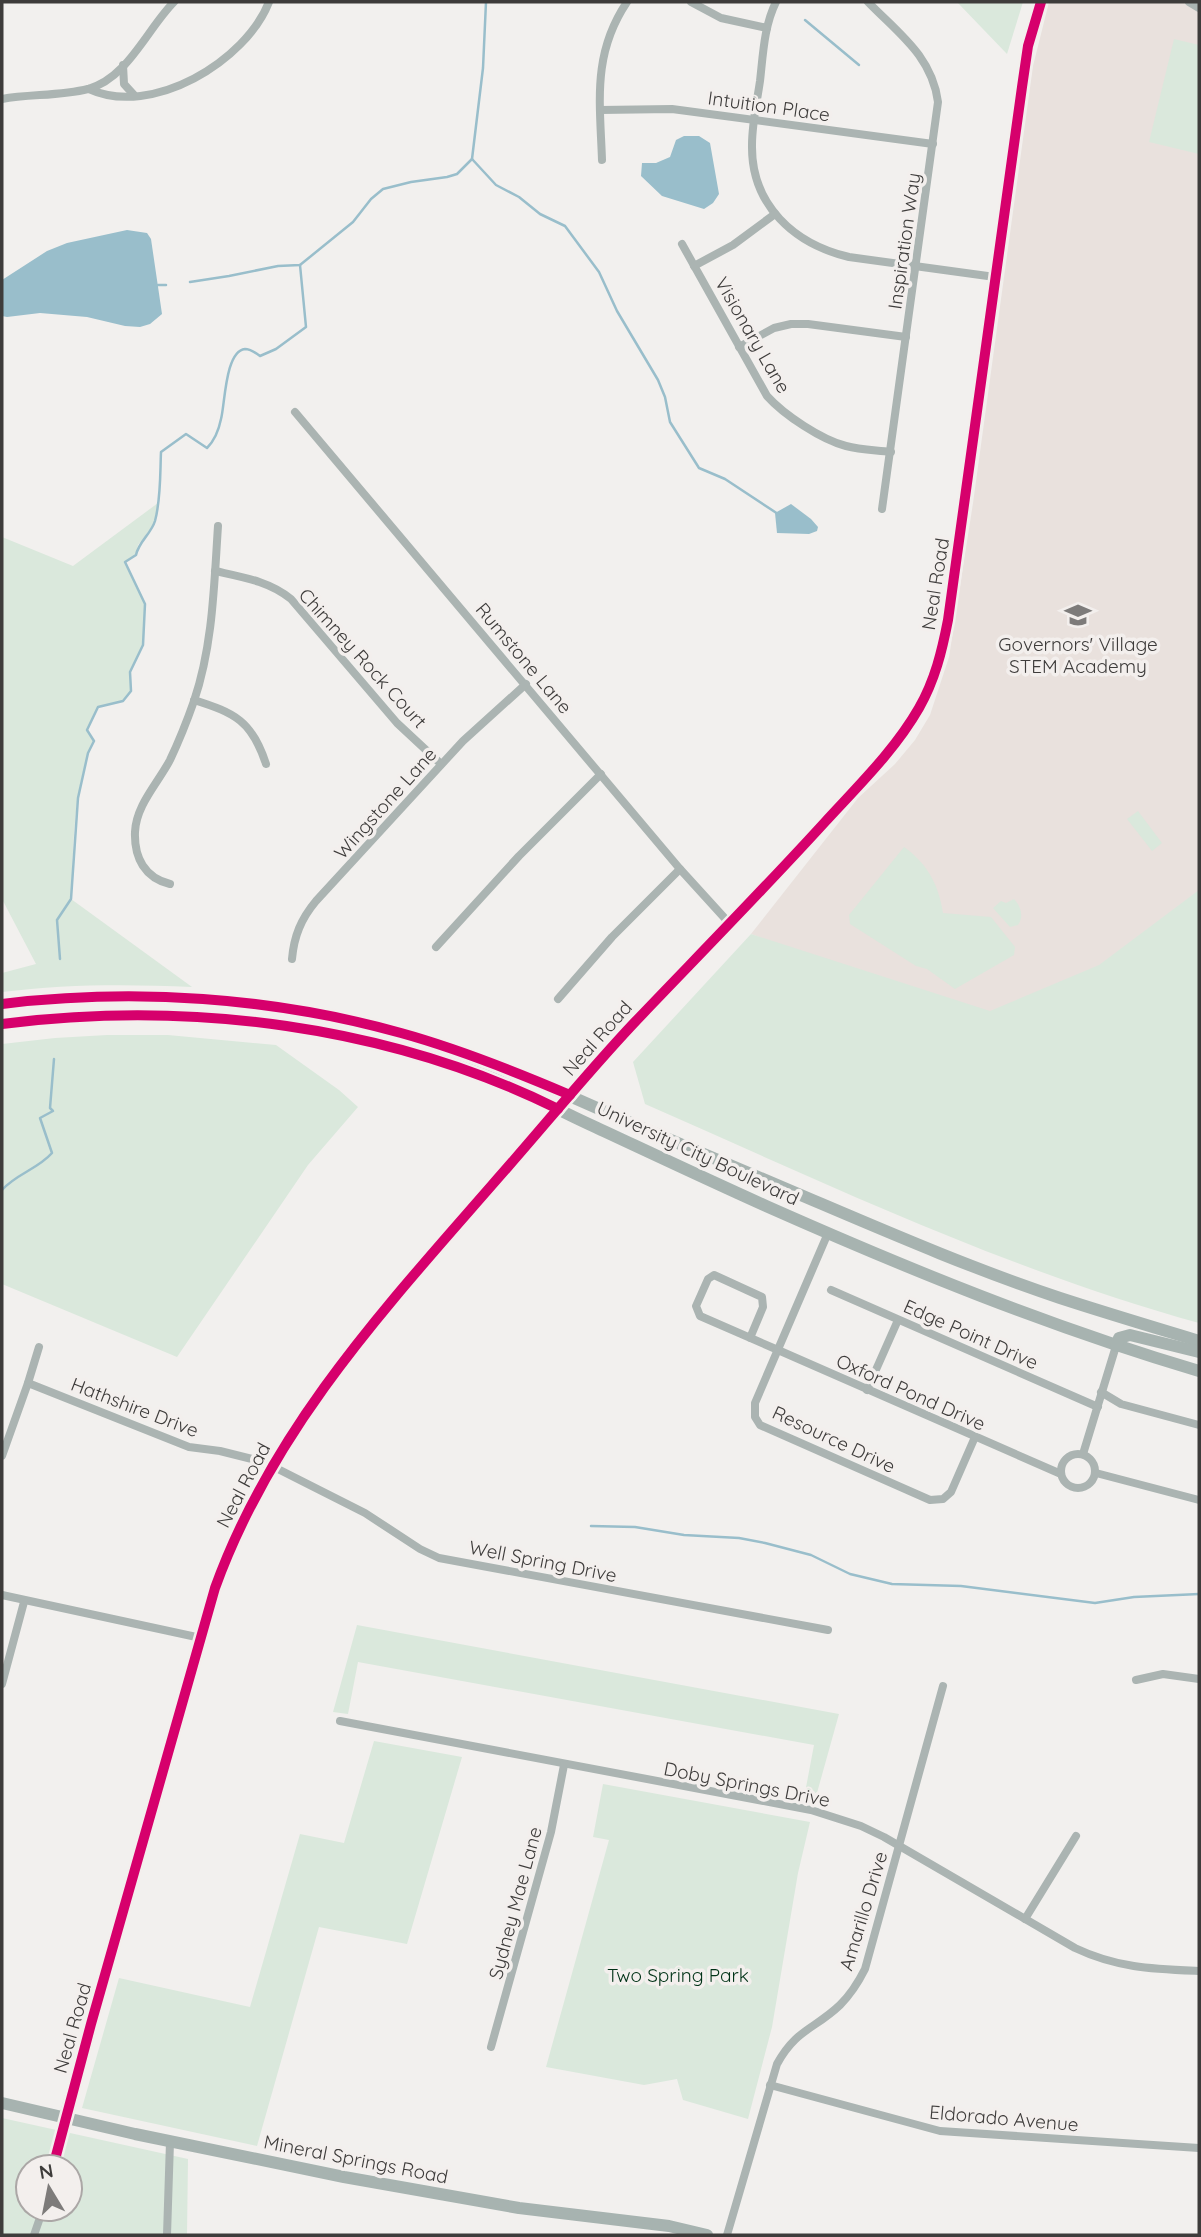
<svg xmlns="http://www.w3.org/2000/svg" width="1201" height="2237" font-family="Quicksand,sans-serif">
<rect width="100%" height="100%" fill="#f2f0ee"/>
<!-- built -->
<polygon fill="#e9e1dd" points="1049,2 1199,2 1199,1102 751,934 858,798 895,764 915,740 930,715 949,657 973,503 1033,66"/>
<!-- green -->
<g fill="#dae8dc" fill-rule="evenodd">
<polygon points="957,2 1023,2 1007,54"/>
<polygon points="1174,39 1199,45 1199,154 1149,142"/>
<path d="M158,503l-4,21 -16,21 -2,10 -11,8 20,41 -2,41 -13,27 1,19 -8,10 -25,6 -11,23 7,11c-22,47 -20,106 -23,158l121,88c-63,-3 -128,-3 -190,5v-19l34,-9 -34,-65v-362l71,29z"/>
<polygon points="1138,811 1162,843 1152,851 1127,819"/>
<path d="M904,847c23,16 35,38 39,66l48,4 24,30 -1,8 -59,34 -28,-20 -11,-3 -66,-42 -1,-9z"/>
<path d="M1199,890v433c-192,-53 -372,-139 -554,-219l-12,-42 118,-128 239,77 109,-46z"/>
<path d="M1014,899c7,7 10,18 4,26l-8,2 -17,-19 8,-7 5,2z"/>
<polygon points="107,1035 168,1035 276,1045 339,1090 358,1107 308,1165 177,1357 2,1284 2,1044 55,1038"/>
<polygon points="357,1625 839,1714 815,1800 804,1798 814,1745 358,1662 348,1714 333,1712"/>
<polygon points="374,1741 462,1757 407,1944 319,1927 257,2146 82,2108 119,1978 250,2007 300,1834 344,1843"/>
<polygon points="603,1784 810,1822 798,1873 772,2027 748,2119 683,2100 677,2079 644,2085 546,2067 609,1840 593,1837"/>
<path d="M2,2118l186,41 -1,76h-185zM28,2167h42v42h-42z"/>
</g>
<!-- water -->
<g fill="#99becb">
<polygon points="684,136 699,136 710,143 719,194 713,203 704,209 662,196 641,176 642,163 656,163 670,157 676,140"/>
<polygon points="127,230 147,233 151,239 162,314 150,324 140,327 125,326 87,317 40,313 7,317 2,316 2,280 47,251 67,243"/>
<polygon points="791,504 811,519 818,527 817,531 809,534 777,533 775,513"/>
</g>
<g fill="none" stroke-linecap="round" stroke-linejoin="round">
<!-- stream -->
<g stroke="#99becb" stroke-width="2.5">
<polyline points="805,20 859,65"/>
<polyline points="472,159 496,185 519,197 540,214 565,226 599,272 617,311 658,380 665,397 670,422 699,468 725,479 778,514"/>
<polyline points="190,282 229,276 278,266 300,265 353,222 371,199 383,189 411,182 447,177 457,174 472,159 483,68 486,2"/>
<polyline points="158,285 166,285"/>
<path d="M60,959l-3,-39 14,-21 7,-101 10,-45 6,-12 -7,-11 11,-23 25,-6 8,-10 -1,-19 13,-27 2,-41 -20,-42 11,-7c3,-14 15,-21 19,-34 6,-22 5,-47 6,-69l25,-18 21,14c7,-7 12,-19 14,-29 4,-14 4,-68 24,-70 5,0 11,4 15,7l16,-7 30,-22 -6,-62"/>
<path d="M2,1190c14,-16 36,-21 50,-37l-12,-35 13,-7 -3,-3 4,-49"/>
<polyline points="591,1526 635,1527 684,1535 739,1538 765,1543 811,1555 850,1574 892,1584 961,1586 1095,1603 1134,1597 1199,1594"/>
</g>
<!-- street -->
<g stroke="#abb4b2" stroke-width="8">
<polyline points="691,2 721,18 767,28"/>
<path d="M776,2c-12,24 -13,53 -16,79 -3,21 -8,42 -8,64 -1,60 42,99 97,112l146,20"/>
<path d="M868,2c30,31 64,54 70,100l-56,407"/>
<polyline points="1189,2 1199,8"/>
<polyline points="123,65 124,84 134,95"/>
<path d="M89,89c63,29 157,-28 180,-87"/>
<path d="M2,99c28,-5 58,-3 86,-10 40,-11 59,-60 86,-87"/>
<polyline points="600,110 672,109 933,144"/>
<path d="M602,160c-2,-58 -10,-106 25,-158"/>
<path d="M682,244l85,152c17,19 55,44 79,50 15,4 30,4 45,6"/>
<polyline points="694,266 733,245 775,214"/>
<polyline points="739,347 774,328 791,324 808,324 906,337"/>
<polyline points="295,412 680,869 730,924"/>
<path d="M215,571c27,6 54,10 76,28l106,124 44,41"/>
<path d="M194,700c41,13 58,21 72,64"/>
<path d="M170,884c-25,-6 -36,-26 -35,-52 1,-27 23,-49 35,-72 9,-19 17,-39 24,-59 19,-56 20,-116 24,-175"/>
<polyline points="436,947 519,856 601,774"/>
<path d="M292,959c2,-23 9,-40 24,-58l147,-160 63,-57"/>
<polyline points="558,999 612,937 680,869"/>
<polyline points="828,1233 755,1403 755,1417 760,1425 930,1500 943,1499 951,1492 975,1437"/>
<polyline points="831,1290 1098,1407"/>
<polyline points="750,1338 763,1307 762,1297 714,1275 708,1279 696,1306 700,1316 778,1350 1061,1474"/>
<polyline points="28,1383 189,1447 220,1451 252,1459 272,1466 365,1513 420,1549 439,1558 828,1630"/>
<polyline points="867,1390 898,1320"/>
<polyline points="1101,1392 1121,1404 1199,1425"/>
<circle cx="1078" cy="1471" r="17"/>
<polyline points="1083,1454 1116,1346"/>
<polyline points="2,1456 28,1383 39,1347"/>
<polyline points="1096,1473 1199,1500"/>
<polyline points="2,1595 201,1638"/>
<polyline points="1136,1680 1163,1674 1199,1679"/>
<polyline points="2,1684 24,1602"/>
<path d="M340,1721l471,89 50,16 23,11 191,111c42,20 78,21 124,23"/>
<polyline points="1025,1919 1076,1836"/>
<polyline points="491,2047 551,1832 564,1765"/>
<polyline points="770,2085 940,2131 1199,2148"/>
<polyline points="53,2167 65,2117"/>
<polyline points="34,2235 43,2209"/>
<polyline points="167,2235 170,2142"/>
<path d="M727,2235l50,-171c19,-35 38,-35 63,-59 11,-11 18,-22 25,-36l78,-283"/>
</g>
<!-- secondary -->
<g stroke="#a7b3b0" stroke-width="12">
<path d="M2,1004c139,-17 285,-7 419,35 73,22 142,54 212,85 54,23 108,46 163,69 87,37 174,75 264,105 46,15 93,29 139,43"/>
<path d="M2,1024c161,-21 329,-4 482,51 37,14 73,35 109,51 58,27 115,54 173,80 142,63 284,121 433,165"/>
<polyline points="1116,1346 1119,1338 1130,1335 1199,1352"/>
<polyline points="2,2103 135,2134 344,2177 519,2208 669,2226 707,2235"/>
<path d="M65,2117l150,-529c57,-158 168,-278 277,-403 48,-54 93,-110 142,-162 64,-67 129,-133 191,-201 33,-36 70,-72 94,-114 16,-28 23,-57 29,-88l74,-533 6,-41 13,-44"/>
</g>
<!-- cycleway casing -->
<g stroke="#f3efed" stroke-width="15">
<g id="cycleway">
<path d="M2,1004c133,-16 270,-7 399,29 58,16 113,38 169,62"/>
<path d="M2,1024c187,-24 386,1 556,85"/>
<path d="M53,2167l38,-143 124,-436c57,-158 168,-278 277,-403 48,-54 93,-110 142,-162 64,-67 129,-133 191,-201 33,-36 70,-72 94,-114 16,-28 23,-57 29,-88l74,-533 6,-41 13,-44"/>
</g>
</g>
<!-- cycleway -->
<use href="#cycleway" stroke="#d6006c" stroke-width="10"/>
</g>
<!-- icons -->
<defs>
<g id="school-bare" transform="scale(2.1)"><path d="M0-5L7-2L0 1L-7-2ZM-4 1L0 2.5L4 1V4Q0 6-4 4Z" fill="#7d7b7a" stroke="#f3efed" stroke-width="2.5" paint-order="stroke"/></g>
</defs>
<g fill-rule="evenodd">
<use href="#school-bare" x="1078" y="615"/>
</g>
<g text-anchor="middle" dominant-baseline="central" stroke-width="7" stroke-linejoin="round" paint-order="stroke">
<!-- street labels -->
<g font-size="19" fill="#3e3c3b" stroke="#f3efed">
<text transform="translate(769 106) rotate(8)">Intuition Place</text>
<text transform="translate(904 241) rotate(-82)">Inspiration Way</text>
<text transform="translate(753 335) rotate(60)">Visionary Lane</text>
<text transform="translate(935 584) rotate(-81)">Neal Road</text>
<text transform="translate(363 658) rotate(48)">Chimney Rock Court</text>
<text transform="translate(524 658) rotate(50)">Rumstone Lane</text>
<text transform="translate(385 803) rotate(-48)">Wingstone Lane</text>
<text transform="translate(597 1038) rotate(-48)">Neal Road</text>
<text transform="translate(698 1153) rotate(25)">University City Boulevard</text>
<text transform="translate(971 1334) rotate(24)">Edge Point Drive</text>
<text transform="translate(911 1392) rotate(24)">Oxford Pond Drive</text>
<text transform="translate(135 1407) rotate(21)">Hathshire Drive</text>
<text transform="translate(834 1439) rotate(25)">Resource Drive</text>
<text transform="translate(243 1485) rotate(-62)">Neal Road</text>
<text transform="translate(543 1561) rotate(11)">Well Spring Drive</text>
<text transform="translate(747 1784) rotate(11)">Doby Springs Drive</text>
<text transform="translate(515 1903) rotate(-75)">Sydney Mae Lane</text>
<text transform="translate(863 1911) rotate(-73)">Amarillo Drive</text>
<text transform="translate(72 2028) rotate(-74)">Neal Road</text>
<text transform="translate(1004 2118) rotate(5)">Eldorado Avenue</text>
<text transform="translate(356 2159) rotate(11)">Mineral Springs Road</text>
</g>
<!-- poi labels -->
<g font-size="19" fill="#3e3c3b" stroke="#f3efed">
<text x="1078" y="644">Governors' Village<tspan x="1078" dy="22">STEM Academy</tspan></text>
</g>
<!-- park labels -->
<g font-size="19" fill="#003317" stroke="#f3efed">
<text x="678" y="1975">Two Spring Park</text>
</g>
</g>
<!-- border -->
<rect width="1201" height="2237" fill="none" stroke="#3e3c3b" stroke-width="7"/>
<!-- north arrow -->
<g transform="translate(49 2188) rotate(350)"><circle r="33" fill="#f3efed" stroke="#aba7a6" stroke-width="2"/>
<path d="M0-5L12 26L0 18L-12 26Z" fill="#7d7b7a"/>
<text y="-10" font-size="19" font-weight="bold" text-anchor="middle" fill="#3e3c3b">N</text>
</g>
</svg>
